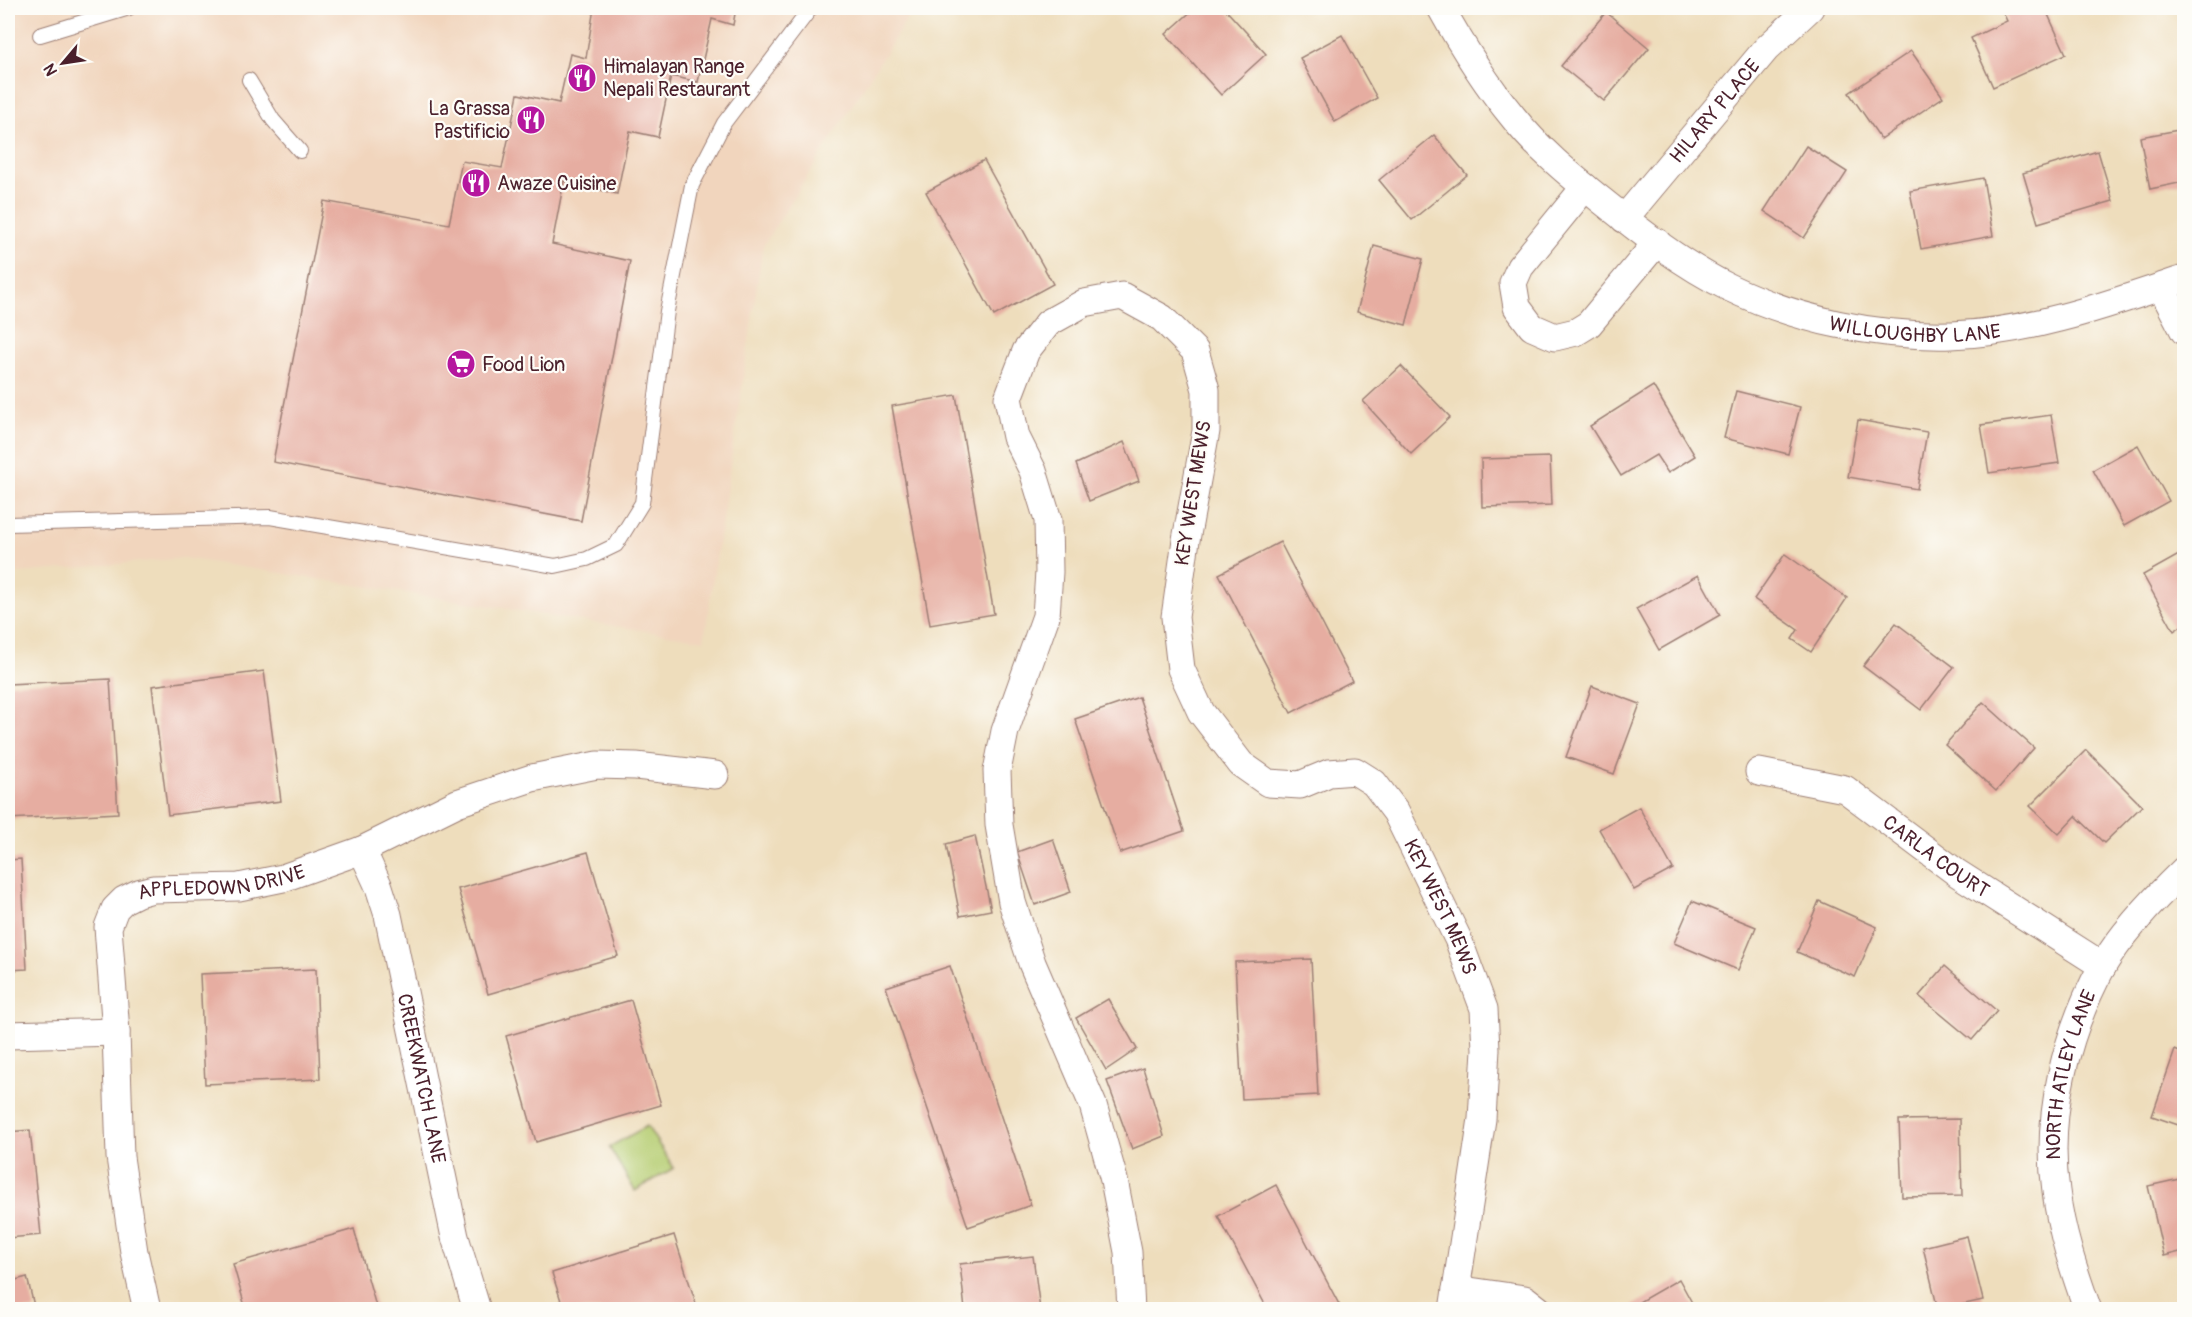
<svg xmlns="http://www.w3.org/2000/svg" width="2192" height="1317" font-family="Pangolin,sans-serif">
<rect width="100%" height="100%" fill="#fdfcf7"/>
<filter id="ink" filterUnits="userSpaceOnUse"><feTurbulence type="fractalNoise" baseFrequency=".0167" numOctaves="2"/><feDisplacementMap in="SourceGraphic" scale="12" xChannelSelector="R" yChannelSelector="G"/><feConvolveMatrix kernelMatrix="1 2 1 2 8 2 1 2 1" color-interpolation-filters="sRGB"/></filter>
<filter id="wash" filterUnits="userSpaceOnUse"><feTurbulence type="fractalNoise" baseFrequency=".008" numOctaves="4" result="noise"/><feDisplacementMap in="SourceGraphic" scale="24" xChannelSelector="R" yChannelSelector="G"/><feGaussianBlur stdDeviation="1.35" result="paint"/><feColorMatrix in="noise" values="0 0 0 0 0 0 0 0 0 0 0 0 0 0 0 0 0 1.4 0 .05"/><feComposite in="paint" operator="in"/></filter>
<g filter="url(#wash)">
<rect width="100%" height="100%" fill="#eeddbc"/>
<!-- built -->
<polygon fill="#f1d5bd" points="8,8 914,8 763,246 704,640 184,558 8,574"/>
<!-- green -->
<polygon fill="#b6cd72" stroke="#80764e" stroke-width="1.5" points="647,1126 674,1168 635,1191 609,1147"/>
<g id="blocks">
<!-- building -->
<g fill="#e6ada1">
<polygon points="594,8 736,8 733,25 712,19 698,82 671,76 658,137 630,131 617,194 564,181 552,244 630,261 581,521 273,462 324,201 449,224 462,161 502,168 518,94 559,103 570,54 586,58"/>
<polygon points="1195,8 1224,8 1266,54 1221,95 1166,34"/>
<polygon points="2001,8 2045,8 2066,54 1993,87 1971,38 2007,21"/>
<polygon points="1606,12 1649,48 1604,101 1561,66"/>
<polygon points="1342,35 1377,98 1335,122 1300,58"/>
<polygon points="1911,51 1943,97 1881,139 1849,93"/>
<polygon points="2184,129 2184,182 2150,189 2140,137"/>
<polygon points="1434,135 1467,175 1412,220 1379,180"/>
<polygon points="1806,146 1847,172 1804,238 1764,211"/>
<polygon points="2098,151 2113,201 2038,223 2023,173"/>
<polygon points="984,160 1053,284 994,316 926,192"/>
<polygon points="1983,178 1993,236 1921,249 1910,191"/>
<polygon points="1374,246 1423,259 1406,325 1357,312"/>
<polygon points="1401,366 1450,417 1411,454 1363,401"/>
<polygon points="1653,386 1695,456 1668,473 1656,455 1621,476 1590,426"/>
<polygon points="1736,391 1800,407 1788,454 1724,438"/>
<polygon points="956,395 994,614 930,625 892,406"/>
<polygon points="2051,415 2059,463 1989,473 1981,425"/>
<polygon points="1858,420 1927,432 1917,489 1848,477"/>
<polygon points="1124,442 1139,481 1089,501 1076,464"/>
<polygon points="2138,445 2169,501 2124,526 2093,470"/>
<polygon points="1550,457 1552,505 1482,507 1481,459"/>
<polygon points="1280,542 1352,681 1291,713 1219,574"/>
<polygon points="2184,552 2184,624 2174,631 2143,575"/>
<polygon points="1785,554 1847,598 1811,652 1792,639 1798,630 1754,599"/>
<polygon points="1698,575 1720,615 1659,650 1636,609"/>
<polygon points="1896,623 1954,667 1921,710 1863,666"/>
<polygon points="264,671 281,801 168,815 152,686"/>
<polygon points="110,679 118,813 8,819 8,684"/>
<polygon points="1592,686 1640,704 1614,774 1566,757"/>
<polygon points="1139,697 1184,831 1120,853 1075,719"/>
<polygon points="1983,702 2034,748 1996,791 1945,745"/>
<polygon points="2086,750 2142,806 2104,843 2076,816 2059,834 2030,806"/>
<polygon points="1639,807 1673,869 1634,890 1599,829"/>
<polygon points="975,836 991,910 960,916 946,844"/>
<polygon points="1053,839 1071,892 1035,905 1017,852"/>
<polygon points="588,852 618,956 488,994 458,889"/>
<polygon points="21,859 27,969 8,970 8,860"/>
<polygon points="1692,901 1756,927 1738,970 1674,943"/>
<polygon points="1819,901 1877,927 1855,977 1797,952"/>
<polygon points="1311,959 1318,1095 1242,1099 1235,962"/>
<polygon points="950,966 1031,1205 968,1227 886,987"/>
<polygon points="1945,966 1997,1011 1972,1040 1919,996"/>
<polygon points="316,969 320,1079 205,1084 200,974"/>
<polygon points="1108,999 1137,1049 1106,1070 1076,1018"/>
<polygon points="631,1000 661,1105 536,1142 506,1036"/>
<polygon points="2175,1050 2184,1054 2184,1127 2152,1116"/>
<polygon points="1143,1068 1164,1136 1132,1149 1107,1081"/>
<polygon points="1960,1119 1962,1196 1902,1197 1899,1120"/>
<polygon points="30,1130 41,1235 8,1238 8,1132"/>
<polygon points="2184,1178 2184,1251 2164,1256 2148,1186"/>
<polygon points="1276,1185 1342,1310 1268,1310 1218,1216"/>
<polygon points="354,1229 377,1310 246,1310 233,1264"/>
<polygon points="674,1235 698,1310 564,1310 552,1273"/>
<polygon points="1967,1236 1983,1300 1938,1310 1923,1247"/>
<polygon points="1033,1256 1040,1310 965,1310 960,1264"/>
<polygon points="27,1277 35,1310 8,1310 8,1282"/>
<polygon points="1679,1279 1696,1310 1625,1310"/>
</g>
</g>
</g>
<g filter="url(#ink)">
<use href="#blocks" fill-opacity="0" stroke="#9c7e74" stroke-width="1.5"/>
<g fill="none" stroke-linecap="round" stroke-linejoin="round">
<!-- service casing -->
<g stroke="#9c7e74" stroke-width="16">
<g id="service">
<polyline points="40,35 129,8"/>
<polyline points="249,80 273,120 300,151"/>
<polyline points="8,524 270,517 555,566 587,559 616,545 642,503 667,311 692,185 724,123 811,8"/>
</g>
</g>
<!-- minor casing -->
<g stroke="#9c7e74" stroke-width="29">
<g id="minor">
<path id="s1" d="M1441,8c21,38 44,75 72,109 25,32 57,58 88,83 40,32 82,65 127,87 69,33 148,50 224,48 80,-3 157,-31 232,-56"/>
<polyline points="1585,187 1520,267 1513,283 1517,307 1532,327 1555,337 1576,332 1589,324 1657,242"/>
<path id="s2" d="M1624,219l142,-170 44,-41"/>
<polyline points="2161,287 2184,331"/>
<path id="s3" d="M1759,772l86,17 112,84 146,93"/>
<path id="s4" d="M362,850l17,37 9,28 67,322 22,73"/>
<polyline points="8,1035 116,1032"/>
<polyline points="1456,1289 1525,1299 1539,1310"/>
<path id="s5" d="M147,1310l-13,-58 -14,-95 -4,-125 -8,-105 7,-18 9,-9 14,-7 15,-4 86,-2 44,-9 79,-28 95,-47 75,-25 65,-13 39,1 79,9"/>
<path id="s6" d="M1131,1310l-3,-58 -14,-72 -21,-75 -61,-142 -20,-61 -13,-77 -2,-54 8,-40 41,-115 3,-44 -1,-52 -15,-49 -17,-34 -8,-39 18,-47 22,-28 36,-20 38,-7 40,22 33,33 11,39v41l-20,109 -11,77 6,52 20,43 40,52 27,19 32,2 29,-12 26,-2 19,12 22,29 62,127 26,70 2,40 -4,70 -29,191"/>
<path id="s7" d="M2088,1310c-14,-39 -27,-78 -32,-119 -11,-75 10,-158 46,-224 20,-34 54,-70 82,-97"/>
</g>
</g>
<!-- service -->
<use href="#service" stroke="#fff" stroke-width="14"/>
<!-- minor -->
<use href="#minor" stroke="#fff" stroke-width="27"/>
</g>
</g>
<!-- icons -->
<defs>
<g id="restaurant-disc" transform="scale(1.5)"><circle r="9.5" fill="#b5179e" stroke="#fdfcf7"/><path d="M-5-6h1v4h1v-4h1v4h1v-4h1v5L-1.5 .5V6h-2V.5L-5-1ZM5-6V6H3V1.5H1.5Q1.5-4 5-6Z" fill="#fff"/></g>
<g id="supermarket-disc" transform="scale(1.5)"><circle r="9.5" fill="#b5179e" stroke="#fdfcf7"/><path d="M-6-5.5h2.5l.6 2H6L4.5 2H-2.5L-4.4-4H-6ZM-1.5 3.2a1.3 1.3 0 1 0 .1 0ZM3 3.2a1.3 1.3 0 1 0 .1 0Z" fill="#fff"/></g>
</defs>
<g fill-rule="evenodd">
<use href="#restaurant-disc" x="582" y="78"/>
<use href="#restaurant-disc" x="531" y="120"/>
<use href="#restaurant-disc" x="476" y="183"/>
<use href="#supermarket-disc" x="461" y="364"/>
</g>
<g text-anchor="middle" dominant-baseline="central" stroke-width="4.5" stroke-linejoin="round" paint-order="stroke">
<!-- poi labels -->
<g font-size="20" fill="#4a1f2b" stroke="#fdfcf7" text-anchor="start">
<text x="603" y="66">Himalayan Range<tspan x="603" dy="23">Nepali Restaurant</tspan></text>
<text x="510" y="108" text-anchor="end">La Grassa<tspan x="510" dy="23">Pastificio</tspan></text>
<text x="497" y="183">Awaze Cuisine</text>
<text x="482" y="364">Food Lion</text>
</g>
<!-- street labels -->
<g font-size="20" fill="#4a1f2b" stroke="#fdfcf7">
<text stroke="none"><textPath href="#s2" startOffset="141">HILARY PLACE</textPath></text>
<text stroke="none"><textPath href="#s1" startOffset="600">WILLOUGHBY LANE</textPath></text>
<text transform="translate(1193 493) rotate(-81)">KEY WEST MEWS</text>
<text stroke="none"><textPath href="#s3" startOffset="201">CARLA COURT</textPath></text>
<text stroke="none"><textPath href="#s5" startOffset="518">APPLEDOWN DRIVE</textPath></text>
<text stroke="none"><textPath href="#s6" startOffset="1928">KEY WEST MEWS</textPath></text>
<text stroke="none"><textPath href="#s7" startOffset="242">NORTH ATLEY LANE</textPath></text>
<text stroke="none"><textPath href="#s4" startOffset="237">CREEKWATCH LANE</textPath></text>
</g>
</g>
<!-- margin -->
<rect width="2192" height="1317" fill="none" stroke="#fdfcf7" stroke-width="30"/>
<!-- north arrow -->
<g transform="translate(63 63) rotate(241)" stroke="#fdfcf7" stroke-width="4.5" paint-order="stroke">
<path d="M0-4.5L10 22L0 15L-10 22Z" fill="#4a1f2b"/>
<text y="-9" font-size="16" font-weight="bold" text-anchor="middle" fill="#4a1f2b">N</text>
</g>
</svg>
